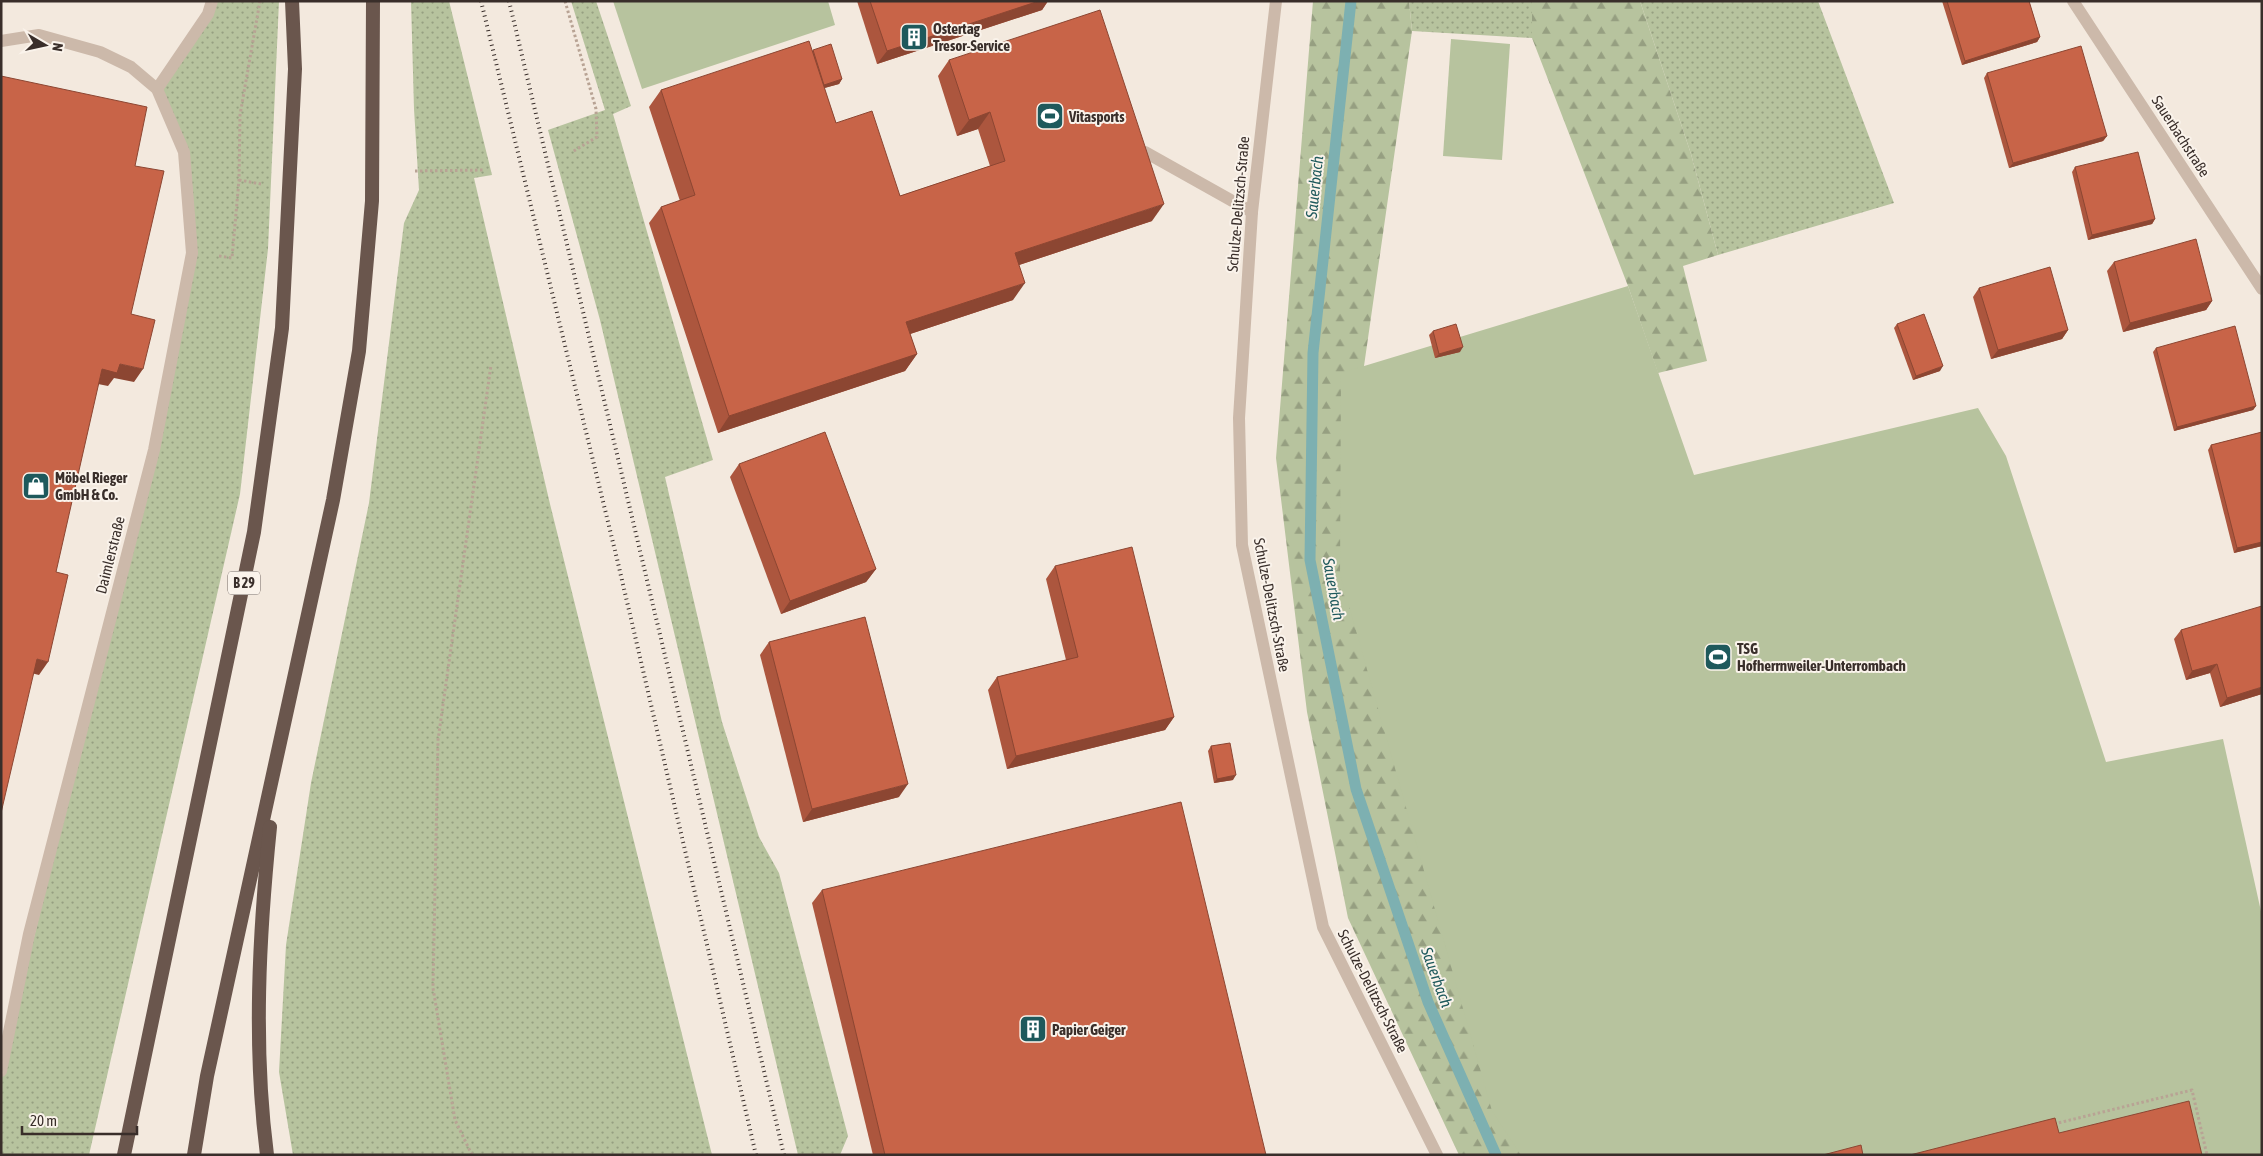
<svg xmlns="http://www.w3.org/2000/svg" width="2263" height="1156" font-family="'Asap Condensed',sans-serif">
<defs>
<pattern id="grass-dots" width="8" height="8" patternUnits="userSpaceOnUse" patternTransform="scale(1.25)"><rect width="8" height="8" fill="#b7c39e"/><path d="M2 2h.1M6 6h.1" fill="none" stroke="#969f81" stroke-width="1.8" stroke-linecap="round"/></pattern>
<pattern id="forest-firs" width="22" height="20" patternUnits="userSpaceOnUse" patternTransform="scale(1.25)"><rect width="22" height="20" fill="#b7c39e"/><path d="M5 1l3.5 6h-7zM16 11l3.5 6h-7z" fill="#969f81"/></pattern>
</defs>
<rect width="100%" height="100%" fill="#f3e9de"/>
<!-- grass -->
<g fill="url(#grass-dots)">
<polygon points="212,1 279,1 268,249 240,494 89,1155 1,1155 1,1071 154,450 192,253 184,152 157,89"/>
<polygon points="411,1 449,1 492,175 474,178 550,504 712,1155 293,1155 279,1072 286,945 311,783 369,503 404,223 419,190 414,109"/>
<polygon points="571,1 596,1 631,106 613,114 713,460 665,477 722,722 759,837 779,873 848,1136 840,1155 798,1155 600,320 548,130 605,110"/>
<polygon points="1409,1 1532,1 1532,38 1412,31"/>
<polygon points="1640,1 1818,1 1894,203 1718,255 1691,154"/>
</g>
<!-- forest -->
<g fill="url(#forest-firs)">
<polygon points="1313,1 1409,1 1412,31 1359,401 1550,1155 1459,1155 1348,918 1307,712 1276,458"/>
<polygon points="1532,1 1640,1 1691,154 1718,255 1683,266 1707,361 1658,373 1628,286 1532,38"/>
</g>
<!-- pitch -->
<g fill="#b7c39e">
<polygon points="613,1 828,1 835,25 642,89"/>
<polygon points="1451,39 1510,44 1502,160 1443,156"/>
<polygon points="1628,286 1694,475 1978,408 2006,456 2106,762 2223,739 2262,916 2262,1155 1521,1155 1492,1111 1340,574 1341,373"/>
</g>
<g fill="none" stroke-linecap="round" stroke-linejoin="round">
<!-- stream -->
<polyline stroke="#7db0b1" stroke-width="11" points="1351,1 1313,353 1310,560 1356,789 1428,1002 1496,1155"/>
<!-- path -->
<g stroke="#b8a394" stroke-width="3" stroke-dasharray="2.5 2.5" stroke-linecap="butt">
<polyline points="565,1 596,109 597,137 572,152"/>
<polyline points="415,171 484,170"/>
<polyline points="239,180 261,184"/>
<polyline points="219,256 232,258 239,180 240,115 260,1"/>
<polyline points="2054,1124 2192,1090 2207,1155"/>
<polyline points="472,1155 455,1120 433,988 438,740 491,365"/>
</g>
<!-- service -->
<g stroke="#ccb9aa" stroke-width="12">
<polyline points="157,89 208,14 212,1"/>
<polyline points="1145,152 1252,212"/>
</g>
<!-- minor -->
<g stroke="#ccb9aa" stroke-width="12">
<polyline points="1276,1 1252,212 1239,418 1242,545 1323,927 1437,1155"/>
<polyline points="2073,1 2262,289"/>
<polyline points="1,41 39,35 100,52 131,67 157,89 184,152 192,253 154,450 29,934 1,1071"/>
</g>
<!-- trunk -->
<g stroke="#6a564d" stroke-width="14">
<polyline points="124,1155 254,532 282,328 295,69 292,1"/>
<polyline points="194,1155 207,1076 333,500 359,351 372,201 373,1"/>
<path d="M267,1155c-14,-109 -8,-219 3,-328"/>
</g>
<!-- rail -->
<g stroke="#392e2a" stroke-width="4" stroke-dasharray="1 4" stroke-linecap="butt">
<polyline points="481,1 618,563 756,1155"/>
<polyline points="509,1 784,1155"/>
</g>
</g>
<!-- wall -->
<g fill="#ac563e">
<polygon points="857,1 1048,1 1042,10 877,64"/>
<polygon points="1942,1 2029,1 2040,37 2037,42 1962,65"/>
<polygon points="813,50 842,79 839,84 824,88 836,123 900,196 990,166 978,129 957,136 938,76 949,60 1152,221 1019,265 1013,300 910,334 917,354 905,371 718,433 649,223 661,207 680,201 649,107 661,90 812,52"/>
<polygon points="1987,73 2107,136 2103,141 2009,168 1984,78"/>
<polygon points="2075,167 2155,219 2152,224 2088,240 2072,172"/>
<polygon points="2114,262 2212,301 2206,310 2123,332 2107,271"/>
<polygon points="1979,288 2068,330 2062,339 1991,359 1973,297"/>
<polygon points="1897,324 1940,371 1913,380 1894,328"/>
<polygon points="1433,331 1460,352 1435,358 1429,335"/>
<polygon points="2156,348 2256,406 2253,410 2174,431 2153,352"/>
<polygon points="2262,432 2262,546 2234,553 2208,450 2211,445"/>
<polygon points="739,464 876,569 866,582 781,614 730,477"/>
<polygon points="1055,566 1174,717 1165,730 1007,769 988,690 997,677 1066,660 1046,579"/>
<polygon points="2181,630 2262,694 2220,707 2210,673 2186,680 2174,639"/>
<polygon points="769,642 899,797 803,822 760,655"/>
<polygon points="1211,746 1233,780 1214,783 1208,751"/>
<polygon points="822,890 1266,1155 873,1155 812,903"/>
</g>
<!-- shaded-wall -->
<g fill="#8c4632">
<polygon points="1039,1 1048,1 1042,10 877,64 887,51"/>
<polygon points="2040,37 2037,42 1962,65 1965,61"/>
<polygon points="842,79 839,84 821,89 824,85"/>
<polygon points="990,112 978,129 957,136 969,120"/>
<polygon points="2107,136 2103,141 2009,168 2013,163"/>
<polygon points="1164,204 1152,221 1004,270 1015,253"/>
<polygon points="2155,219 2152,224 2088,240 2092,235"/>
<polygon points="1025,283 1013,300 895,339 906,322"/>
<polygon points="2212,301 2206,310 2123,332 2130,323"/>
<polygon points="2068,330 2062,339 1991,359 1998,350"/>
<polygon points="1463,347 1460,352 1435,358 1439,354"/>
<polygon points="917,354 905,371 718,433 729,416"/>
<polygon points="120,364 143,369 134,382 114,378 108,386 93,383 102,369"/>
<polygon points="1943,366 1940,371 1913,380 1916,376"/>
<polygon points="2256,406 2253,410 2174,431 2177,427"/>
<polygon points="2262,542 2262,546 2234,553 2237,548"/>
<polygon points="876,569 866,582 781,614 790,601"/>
<polygon points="37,659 48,662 39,675 27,672"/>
<polygon points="2217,664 2210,673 2186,680 2192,671"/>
<polygon points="2262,687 2262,694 2220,707 2227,698"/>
<polygon points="1174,717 1165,730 1007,769 1016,756"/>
<polygon points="1236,775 1233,780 1214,783 1217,779"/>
<polygon points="908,784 899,797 803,822 812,809"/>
</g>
<!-- building -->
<g fill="#c86448" stroke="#8c4632">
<polygon points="870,1 1039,1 887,51"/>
<polygon points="1947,1 2029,1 2040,37 1965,61"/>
<polygon points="1100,10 1164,204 1015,253 1025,283 906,322 917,354 729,416 661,207 695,195 661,90 809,41 836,123 872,111 900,196 1005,161 990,112 969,120 949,60"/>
<polygon points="831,44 842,79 824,85 813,50"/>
<polygon points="2081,46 2107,136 2013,163 1987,73"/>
<polygon points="1,76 147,107 135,166 164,171 131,314 155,320 143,369 120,364 117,373 102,369 56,572 68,575 48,662 37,659 1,813"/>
<polygon points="2138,152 2155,219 2092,235 2075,167"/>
<polygon points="2196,239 2212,301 2130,323 2114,262"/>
<polygon points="2050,267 2068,330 1998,350 1979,288"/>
<polygon points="1924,314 1943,366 1916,376 1897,324"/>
<polygon points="1456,324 1463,347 1439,354 1433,331"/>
<polygon points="2235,326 2256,406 2177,427 2156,348"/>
<polygon points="825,432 876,569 790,601 739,464"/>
<polygon points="2262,432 2262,542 2237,548 2211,445"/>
<polygon points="1132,547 1174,717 1016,756 997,677 1078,657 1055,566"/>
<polygon points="2262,606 2262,687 2227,698 2217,664 2192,671 2181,630"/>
<polygon points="865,617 908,784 812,809 769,642"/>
<polygon points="1230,743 1236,775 1217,779 1211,746"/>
<polygon points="1181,802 1266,1155 885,1155 822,890"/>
<polygon points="2189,1101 2202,1155 1910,1155 2055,1118 2059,1133"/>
<polygon points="1861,1145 1863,1155 1823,1155"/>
</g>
<!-- icons -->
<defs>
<g id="building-square" transform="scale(1.4375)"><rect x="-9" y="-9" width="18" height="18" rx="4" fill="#1e595c" stroke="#faf3eb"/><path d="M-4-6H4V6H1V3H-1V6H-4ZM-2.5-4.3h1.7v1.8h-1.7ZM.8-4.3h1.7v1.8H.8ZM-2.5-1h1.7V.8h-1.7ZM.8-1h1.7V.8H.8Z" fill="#fff"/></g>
<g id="stadium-square" transform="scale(1.4375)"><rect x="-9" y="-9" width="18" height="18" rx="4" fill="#1e595c" stroke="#faf3eb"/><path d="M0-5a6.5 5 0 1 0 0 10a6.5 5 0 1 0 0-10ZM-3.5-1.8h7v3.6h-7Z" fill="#fff"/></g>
<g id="shop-square" transform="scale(1.4375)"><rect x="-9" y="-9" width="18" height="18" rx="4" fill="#1e595c" stroke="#faf3eb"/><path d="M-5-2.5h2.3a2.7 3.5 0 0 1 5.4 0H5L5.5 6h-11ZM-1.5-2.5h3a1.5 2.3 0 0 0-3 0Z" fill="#fff"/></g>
</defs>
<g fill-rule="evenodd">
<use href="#building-square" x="914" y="37"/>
<use href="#stadium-square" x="1050" y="116"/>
<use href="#shop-square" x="36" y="486"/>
<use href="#stadium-square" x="1718" y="657"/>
<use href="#building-square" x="1033" y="1029"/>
</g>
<g text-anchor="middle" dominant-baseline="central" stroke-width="4" stroke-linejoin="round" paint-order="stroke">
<!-- shield labels -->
<rect fill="#faf3eb" stroke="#736964" stroke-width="1" x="228" y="571.5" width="32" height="23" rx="4"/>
<g font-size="14" font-weight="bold" fill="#392e2a">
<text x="244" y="583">B 29</text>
</g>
<!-- poi labels -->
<g font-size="15" font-weight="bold" fill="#392e2a" stroke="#faf3eb" text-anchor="start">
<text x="933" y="28">Ostertag<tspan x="933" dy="17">Tresor-Service</tspan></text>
<text x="1069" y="116">Vitasports</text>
<text x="55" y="477">Möbel Rieger<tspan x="55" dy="17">GmbH &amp; Co.</tspan></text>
<text x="1737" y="648">TSG<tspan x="1737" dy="17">Hofherrnweiler-Unterrombach</tspan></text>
<text x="1052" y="1029">Papier Geiger</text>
</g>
<!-- street labels -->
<g font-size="15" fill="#392e2a" stroke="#faf3eb">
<text transform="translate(2181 136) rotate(57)">Sauerbachstraße</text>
<text transform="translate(1238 204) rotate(-85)">Schulze-Delitzsch-Straße</text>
<text transform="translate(110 555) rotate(-76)">Daimlerstraße</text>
<text transform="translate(1272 605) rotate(79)">Schulze-Delitzsch-Straße</text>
<text transform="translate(1373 991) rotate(63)">Schulze-Delitzsch-Straße</text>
</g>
<!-- water labels -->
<g font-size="16" font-style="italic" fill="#1e595c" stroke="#faf3eb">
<text transform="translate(1314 187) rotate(-84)">Sauerbach</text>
<text transform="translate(1334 589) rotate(80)">Sauerbach</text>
<text transform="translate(1437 977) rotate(70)">Sauerbach</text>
</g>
</g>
<!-- border -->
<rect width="2263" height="1156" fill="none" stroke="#392e2a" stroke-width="5"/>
<!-- north arrow -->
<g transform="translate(45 45) rotate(99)" stroke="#faf3eb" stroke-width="4" paint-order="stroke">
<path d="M0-4L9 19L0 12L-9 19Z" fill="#392e2a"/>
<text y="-8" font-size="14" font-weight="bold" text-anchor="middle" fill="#392e2a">N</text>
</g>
<!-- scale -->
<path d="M22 1126v8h115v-8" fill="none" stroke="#392e2a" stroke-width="2.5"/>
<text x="30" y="1126" font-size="15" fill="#392e2a" stroke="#faf3eb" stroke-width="4" paint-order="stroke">20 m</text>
</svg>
